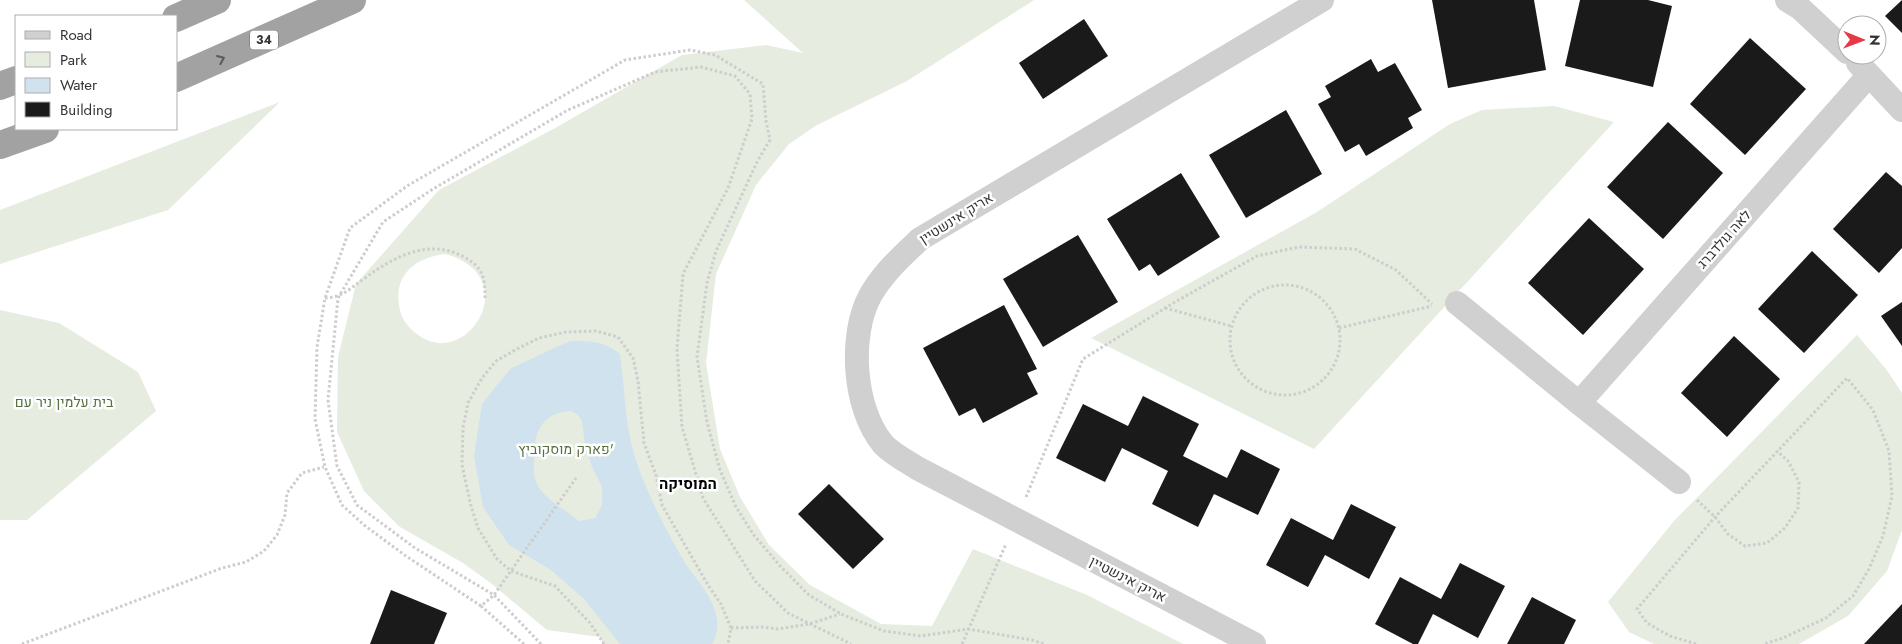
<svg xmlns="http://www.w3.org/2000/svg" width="1902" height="644" font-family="Jost,Heebo,sans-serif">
<rect width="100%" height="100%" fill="#fff"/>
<!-- green -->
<g fill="#e6ecdf" fill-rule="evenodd">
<path d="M744,0h290l-127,81 -90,44 -28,19 -33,41 -40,89 -10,89 14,86 20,48 29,48 41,40 71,39 51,2 41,-77 114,46 96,49h-580l-3,-7 -53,-7 -55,-46 -29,-21 -63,-36 -36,-36 -27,-59 1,-75 18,-73 83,-94 118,-63 125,-72 84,-10 37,8zM445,254c82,22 21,119 -28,80 -8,-6 -15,-14 -17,-24 -8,-34 14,-52 45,-56z"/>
<polygon points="280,102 168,210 0,264 0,210"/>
<polygon points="1554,106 1614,122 1314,449 1091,338 1317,212 1450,124 1482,110"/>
<polygon points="0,310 59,323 138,372 156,411 27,520 0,520"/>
<polygon points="1857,335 1886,369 1902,393 1902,530 1887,571 1848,616 1799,644 1654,644 1629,632 1608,602 1674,521"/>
</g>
<!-- water -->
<path fill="#cfe2ee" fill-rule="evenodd" d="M571,341c20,0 33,0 49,13 5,36 5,75 17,109 10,31 33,75 50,103 10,14 23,28 28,45 4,12 3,22 -3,33h-92l-36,-45 -33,-29 -42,-25 -26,-38 -9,-51 8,-52 28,-35 46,-22zM571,411l7,4 4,6 3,24 7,22 10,20v18l-7,13 -16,3c-13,-11 -32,-20 -41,-35 -5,-9 -4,-17 -4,-27 0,-27 7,-46 37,-48z"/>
<!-- building -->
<g fill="#1a1a1a">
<polygon points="1432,0 1534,0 1546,70 1448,88"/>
<polygon points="1580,0 1648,0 1672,6 1653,87 1565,66"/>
<polygon points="1902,0 1902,33 1885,16"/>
<polygon points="1084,19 1108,56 1043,99 1019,63"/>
<polygon points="1750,38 1806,89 1745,155 1690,104"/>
<polygon points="1371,59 1378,72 1395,63 1422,110 1408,118 1413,128 1366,156 1359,144 1345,152 1318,104 1331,97 1325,86"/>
<polygon points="1286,110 1322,174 1246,218 1209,155"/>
<polygon points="1668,122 1723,173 1663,239 1607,187"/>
<polygon points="1886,172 1902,186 1902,248 1879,273 1833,229"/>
<polygon points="1181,173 1220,237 1158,276 1150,264 1139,271 1107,219"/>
<polygon points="1589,218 1644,269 1583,335 1528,283"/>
<polygon points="1078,235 1118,302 1043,347 1003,279"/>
<polygon points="1812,251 1858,295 1804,353 1758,309"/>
<polygon points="1902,302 1902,346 1881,316"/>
<polygon points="1004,305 1037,369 1027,373 1038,394 983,423 975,408 959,416 923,348"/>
<polygon points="1734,336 1780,379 1727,437 1681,393"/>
<polygon points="1143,396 1199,424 1183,456 1227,478 1241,449 1280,469 1258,515 1214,494 1198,527 1152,504 1168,471 1122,448 1105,482 1056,458 1083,404 1128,426"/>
<polygon points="829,484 884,539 853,569 798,514"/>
<polygon points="1351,504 1396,527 1369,579 1325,555 1308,587 1266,565 1291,518 1333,540"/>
<polygon points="1460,563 1505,586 1478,638 1433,614 1418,644 1413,644 1375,624 1400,577 1441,599"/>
<polygon points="391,590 447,613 434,644 370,644"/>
<polygon points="1532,597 1576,620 1564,644 1507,644"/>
<polygon points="1902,604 1902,644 1864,644"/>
</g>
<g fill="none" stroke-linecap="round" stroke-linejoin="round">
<!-- path -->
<g stroke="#cdcdcd" stroke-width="3" stroke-dasharray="2.5 2.5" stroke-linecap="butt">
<circle cx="1285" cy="340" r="55"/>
<path d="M325,298c19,-1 25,-10 40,-20 30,-22 64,-40 99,-21 20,11 21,21 21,42"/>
<polyline points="1165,308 1231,326"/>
<polyline points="1339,328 1432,306"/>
<polyline points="1026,497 1083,359 1175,302 1257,256 1299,247 1355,249 1396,270 1432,304"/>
<polyline points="1697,500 1715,517 1728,534 1745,546 1767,543 1785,528 1798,508 1799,482 1788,461 1777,451"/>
<polyline points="481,606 406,556 364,525 342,505 325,467 315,419 317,347 325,298 350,228 407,186 625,60 690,50 715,55 763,84 766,121 770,140 758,160 716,251 707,283 697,357 707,422 720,470 736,507 753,534 781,567 809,595 841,614 884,631 921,636 968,629 1032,640 1044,644"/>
<polyline points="731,628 763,627 778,629 809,624 840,614"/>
<polyline points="22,644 222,568 246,562 264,551 277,535 285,515 287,493 302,473 324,467"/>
<polyline points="524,644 481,606 494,595 576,478"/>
<polyline points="541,644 494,595 415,548 357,505 337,466 328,400 338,298 383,222 433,189 568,110 655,72 701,67 735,76 750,94 752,119 728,188 683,274 677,349 682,427 703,498 755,581 788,613 851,644"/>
<polyline points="604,644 590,623 555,586 511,571 497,559 478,528 471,506 462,465 463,428 468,403 482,378 496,361 515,350 539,338 566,332 596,331 618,337 633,358 638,381 644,443 656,475 662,505 708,585 721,604 731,628 728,644"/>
<polyline points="962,644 1006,544"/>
<polyline points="1696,644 1670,636 1647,623 1637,609 1715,517 1847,378 1873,410 1889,451 1892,496 1883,536 1869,569 1853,596 1826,618 1783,638 1764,644"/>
</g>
<!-- minor -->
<g stroke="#d0d0d0" stroke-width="24">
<polyline points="1787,0 1800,8 1847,52"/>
<polyline points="1858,63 1902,110"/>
<polyline points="1457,303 1579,403 1679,482"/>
<polyline points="1579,403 1869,75"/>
<path d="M1254,644l-337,-176c-11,-7 -26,-15 -34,-24 -30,-36 -34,-109 -13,-148 13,-23 31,-39 50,-57l402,-239"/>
</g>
<!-- trunk -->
<g stroke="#a2a2a2" stroke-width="28">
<polyline points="176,18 217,0"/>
<polyline points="176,78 352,0"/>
<polyline points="0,86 16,80"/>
<polyline points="0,145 45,129"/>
</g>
</g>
<!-- one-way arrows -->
<defs><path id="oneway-chevron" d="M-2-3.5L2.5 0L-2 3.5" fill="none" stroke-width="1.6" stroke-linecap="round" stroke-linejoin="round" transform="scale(1.25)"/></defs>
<use stroke="#5a5a5a" href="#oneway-chevron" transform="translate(221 59) rotate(-23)"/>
<g text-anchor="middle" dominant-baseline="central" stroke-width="5" stroke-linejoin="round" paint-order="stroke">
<!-- shield labels -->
<rect fill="#fff" stroke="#707070" stroke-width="1" x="250" y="30.5" width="28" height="19" rx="4"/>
<g font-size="12" font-weight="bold" fill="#333">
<text x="264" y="40">34</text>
</g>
<!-- street labels -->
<g font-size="14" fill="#333" stroke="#fff">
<text transform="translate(956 218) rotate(-32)">אריק אינשטיין</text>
<text transform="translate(1724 239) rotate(-48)">לאה גולדברג</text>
<text transform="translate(1128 579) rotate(27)">אריק אינשטיין</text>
</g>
<!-- park labels -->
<g font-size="14" fill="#56703f" stroke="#fff">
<text x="64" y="402">בית עלמין ניר עם</text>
<text x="566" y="449">פארק מוסקוביץ'</text>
</g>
<!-- neighbourhood labels -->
<g font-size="15" font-weight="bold" fill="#000" stroke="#fff">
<text x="688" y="484">המוסיקה</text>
</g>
</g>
<!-- legend -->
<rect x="15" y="15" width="162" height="115" fill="#ffffff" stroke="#adadad"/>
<rect x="25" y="31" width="25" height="8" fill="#d0d0d0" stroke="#adadad"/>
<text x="60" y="40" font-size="15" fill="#333333">Road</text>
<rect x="25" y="52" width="25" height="15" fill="#e6ecdf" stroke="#adadad"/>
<text x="60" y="65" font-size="15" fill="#333333">Park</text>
<rect x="25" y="78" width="25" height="15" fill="#cfe2ee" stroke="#adadad"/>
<text x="60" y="90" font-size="15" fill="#333333">Water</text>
<rect x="25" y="102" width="25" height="15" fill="#1a1a1a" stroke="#adadad"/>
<text x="60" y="115" font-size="15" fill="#333333">Building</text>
<!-- north arrow -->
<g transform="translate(1862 40) rotate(91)"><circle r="24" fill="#ffffff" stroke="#adadad"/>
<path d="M0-4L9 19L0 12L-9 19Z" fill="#e63946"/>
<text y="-8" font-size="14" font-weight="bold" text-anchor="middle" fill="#333333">N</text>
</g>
</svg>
